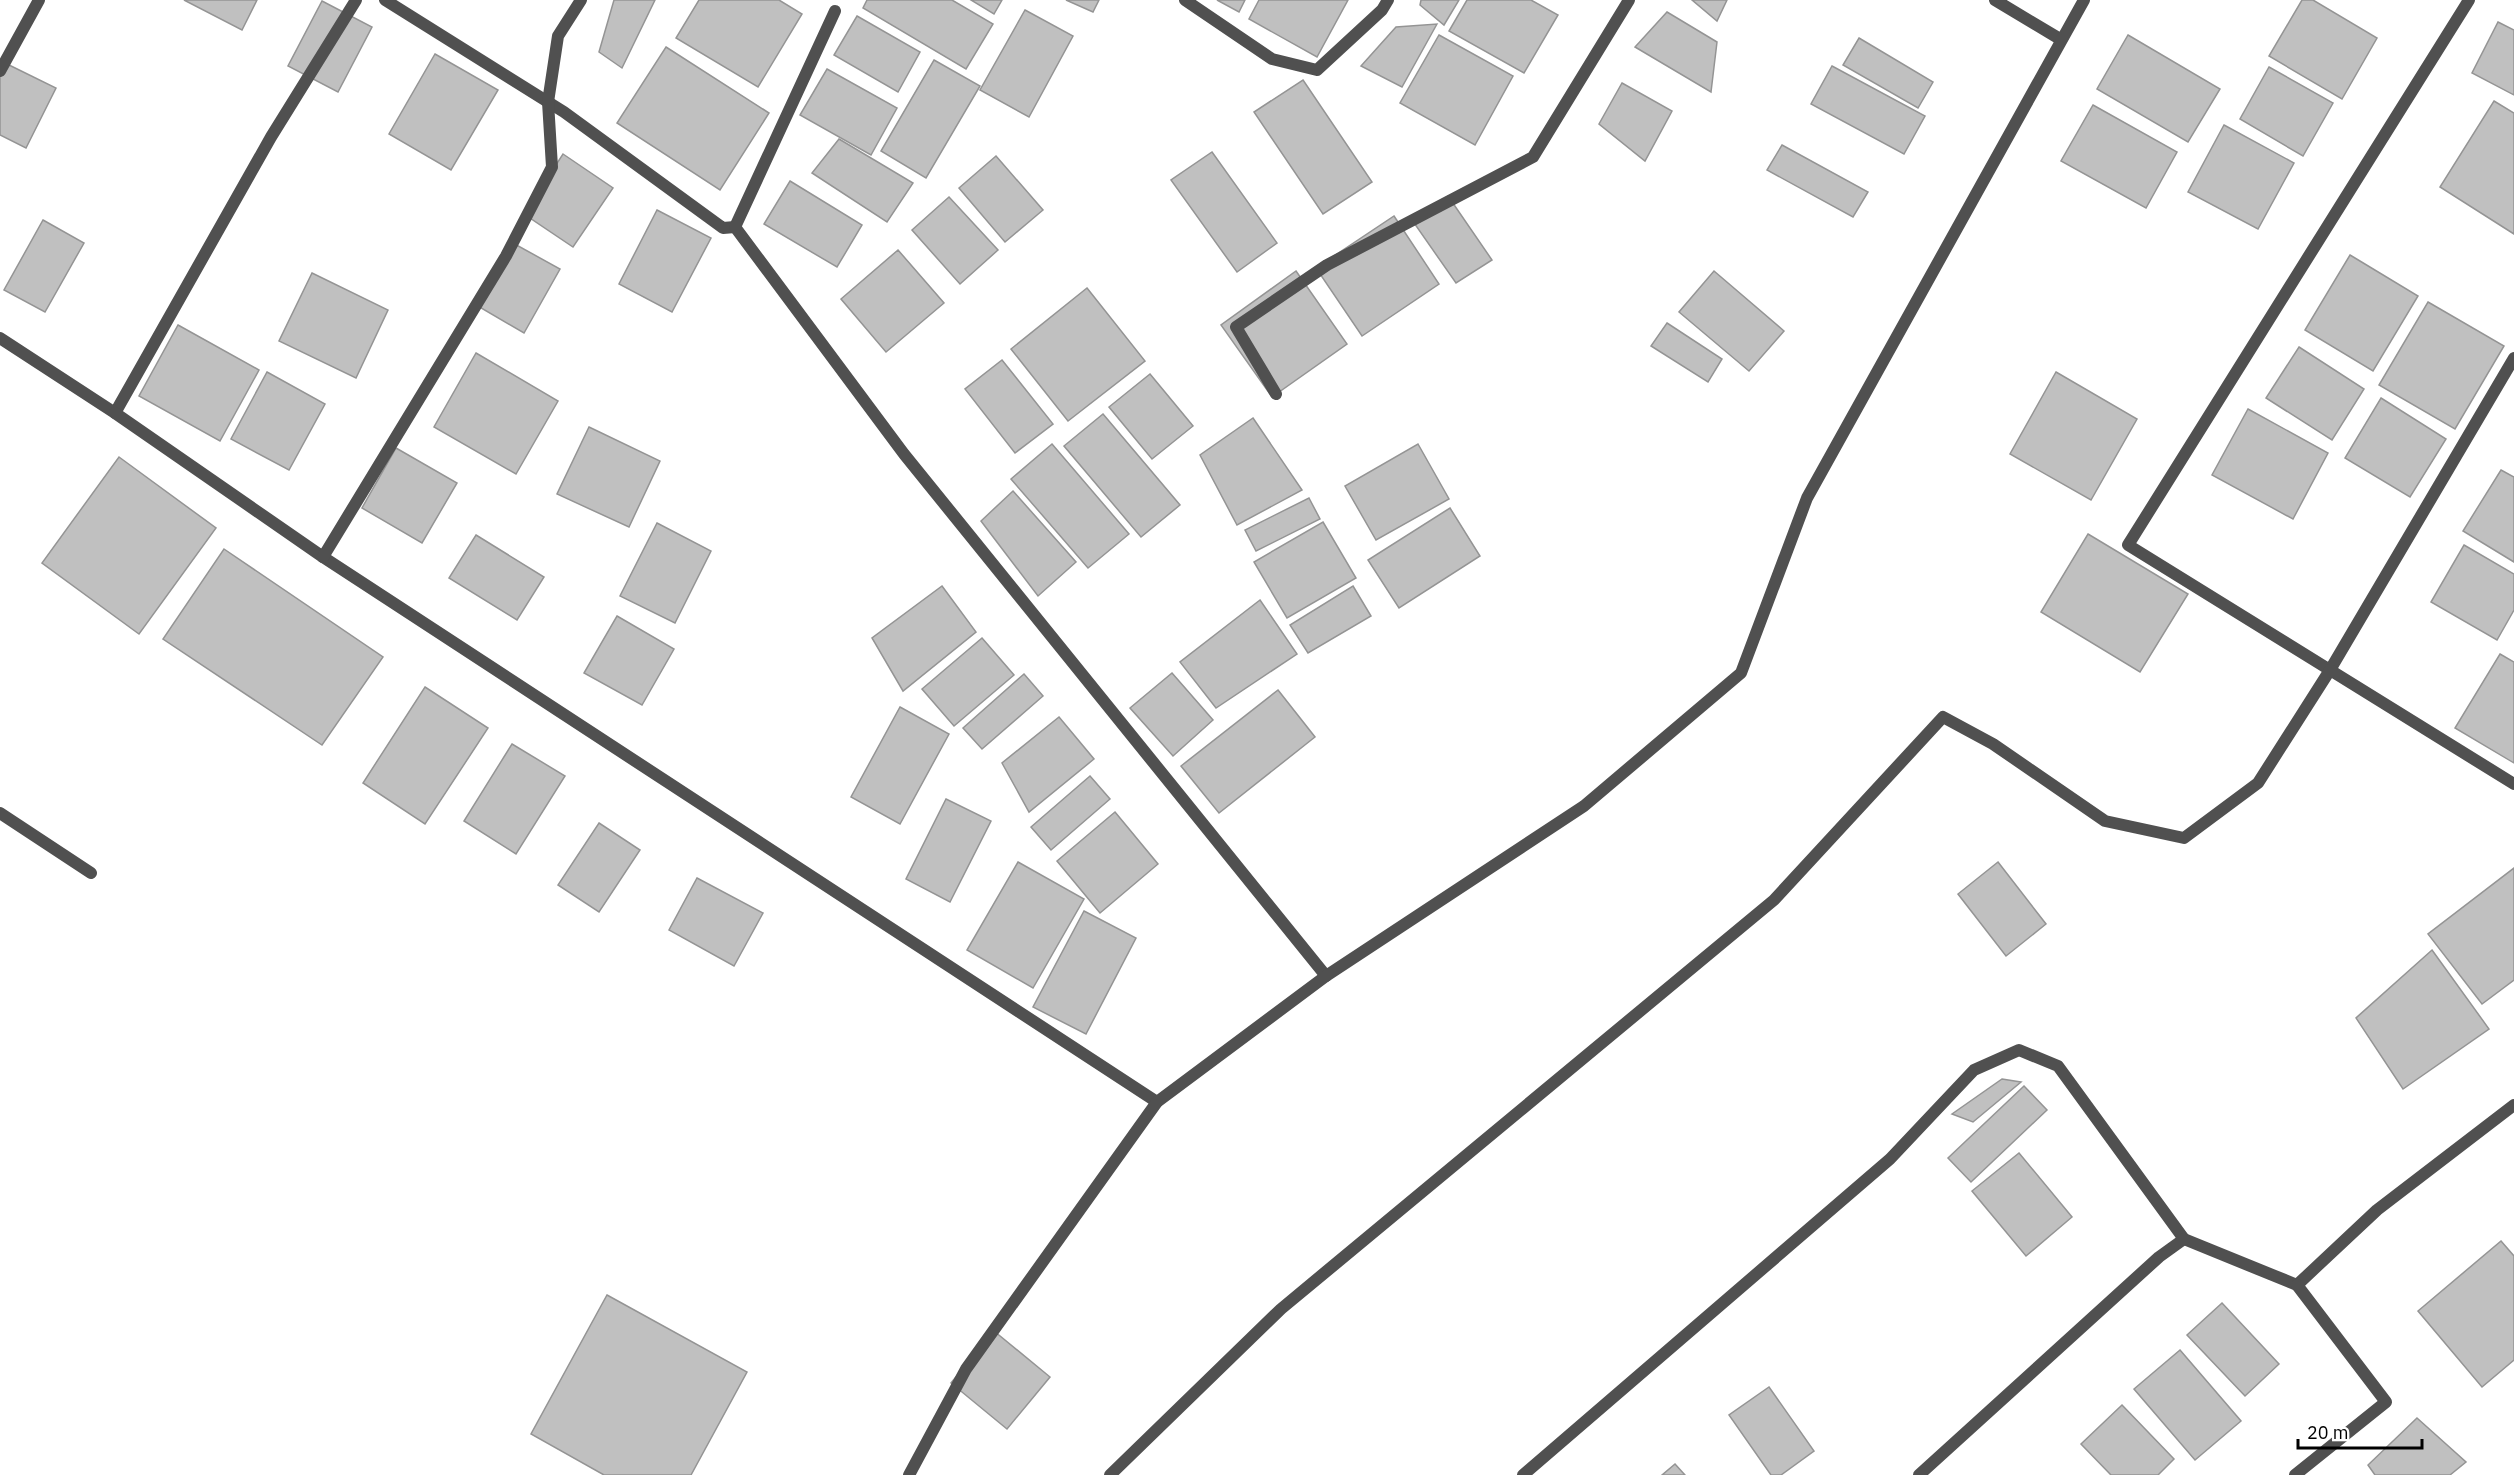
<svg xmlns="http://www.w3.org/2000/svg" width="2514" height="1475" font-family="'IBM Plex Sans',sans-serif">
<rect width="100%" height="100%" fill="#fff"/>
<!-- building -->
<g fill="#c0c0c0" stroke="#949494" stroke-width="1.5">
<polygon points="184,0 257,0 242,30"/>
<polygon points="614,0 655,0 622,68 599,52"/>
<polygon points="699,0 779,0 802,14 758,87 676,38"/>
<polygon points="867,0 952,0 993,24 966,69 863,8"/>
<polygon points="971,0 1002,0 994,14"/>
<polygon points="1066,0 1099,0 1093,12"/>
<polygon points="1217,0 1245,0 1239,12"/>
<polygon points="1259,0 1348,0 1317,57 1249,19"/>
<polygon points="1421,0 1459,0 1444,25 1420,5"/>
<polygon points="1467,0 1531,0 1558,15 1524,73 1449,31"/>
<polygon points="1692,0 1727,0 1717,21"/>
<polygon points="2302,0 2313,0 2377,38 2342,99 2269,56"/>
<polygon points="322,1 372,27 338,92 288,66"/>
<polygon points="1025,10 1073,36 1029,117 980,90"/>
<polygon points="1667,12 1717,42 1711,92 1635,47"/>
<polygon points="857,16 920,52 898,92 834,55"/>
<polygon points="2498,22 2514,30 2514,95 2472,73"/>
<polygon points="1437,24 1402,87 1361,66 1396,27"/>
<polygon points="1439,35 1513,76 1475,145 1400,103"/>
<polygon points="2128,35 2220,89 2188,142 2097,89"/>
<polygon points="1859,38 1933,82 1918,108 1843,65"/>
<polygon points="666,47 769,113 720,190 617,123"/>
<polygon points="435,54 498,90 451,170 389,134"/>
<polygon points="934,60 980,86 926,178 881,151"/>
<polygon points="7,64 56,88 26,148 0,135 0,77"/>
<polygon points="1832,66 1925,116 1904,154 1811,104"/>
<polygon points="2269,67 2333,103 2303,156 2240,119"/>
<polygon points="827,69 897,108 871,155 800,115"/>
<polygon points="1303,80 1372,182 1323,214 1254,112"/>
<polygon points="1622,83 1672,111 1645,161 1599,124"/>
<polygon points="2494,101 2514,113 2514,234 2440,187"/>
<polygon points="2093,105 2177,152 2146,208 2061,161"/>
<polygon points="2224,125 2294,163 2258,229 2188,192"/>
<polygon points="839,139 913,183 887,222 812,173"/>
<polygon points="1782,145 1868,192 1853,217 1767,170"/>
<polygon points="1212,152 1277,243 1237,272 1171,180"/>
<polygon points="563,154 613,188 573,247 524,214"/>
<polygon points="996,156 1043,210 1005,242 959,188"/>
<polygon points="790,181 862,225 837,267 764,224"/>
<polygon points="1448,196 1492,260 1456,283 1412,220"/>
<polygon points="949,197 998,250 960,284 912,230"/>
<polygon points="657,210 711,238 672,312 619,284"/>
<polygon points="1394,216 1439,284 1362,336 1316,268"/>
<polygon points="43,220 84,243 45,312 4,290"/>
<polygon points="511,242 560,269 524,333 476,305"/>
<polygon points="898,250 944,303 886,352 841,299"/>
<polygon points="2350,255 2418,296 2373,371 2305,330"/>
<polygon points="1296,271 1347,344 1272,397 1221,325"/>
<polygon points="1714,271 1784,331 1749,371 1679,312"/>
<polygon points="312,273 388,310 356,378 279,341"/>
<polygon points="1087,288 1145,361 1068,421 1011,349"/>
<polygon points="2428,302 2504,346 2455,429 2379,385"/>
<polygon points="1667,323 1722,359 1708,382 1651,346"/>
<polygon points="178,325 259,370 220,441 139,396"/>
<polygon points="2299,347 2364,389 2332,440 2266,398"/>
<polygon points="476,353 558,401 516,474 434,427"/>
<polygon points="1002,360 1053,424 1015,453 965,389"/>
<polygon points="267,372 325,404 289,470 231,439"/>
<polygon points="2056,372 2137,419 2091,500 2010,454"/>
<polygon points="1150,374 1193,426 1152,459 1109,407"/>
<polygon points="2381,398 2446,439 2410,497 2345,458"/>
<polygon points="2248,409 2328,453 2293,519 2212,475"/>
<polygon points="1103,414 1180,505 1141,537 1064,446"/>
<polygon points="1253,418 1302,490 1237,525 1200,455"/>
<polygon points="589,427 660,461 629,527 557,494"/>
<polygon points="1052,444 1129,534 1088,568 1011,479"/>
<polygon points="1418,444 1449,499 1376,540 1345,486"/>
<polygon points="396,448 457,483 422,543 362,508"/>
<polygon points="119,457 216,528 139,634 42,563"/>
<polygon points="2501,470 2514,477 2514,562 2463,531"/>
<polygon points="1013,491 1076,562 1038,596 981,521"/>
<polygon points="1309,498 1320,519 1256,551 1245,530"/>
<polygon points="1450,508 1480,556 1399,608 1368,560"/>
<polygon points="1323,522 1356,578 1287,618 1254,562"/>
<polygon points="657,523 711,551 675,623 620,596"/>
<polygon points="2088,534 2188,594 2140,672 2041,612"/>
<polygon points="476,535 544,577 517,620 449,578"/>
<polygon points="2464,545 2514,574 2514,610 2497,640 2431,602"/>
<polygon points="224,549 383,657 322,745 163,639"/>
<polygon points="942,586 976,632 903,691 872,638"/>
<polygon points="1353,586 1371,616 1308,653 1290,625"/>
<polygon points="1260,600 1297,654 1216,708 1180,662"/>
<polygon points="617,616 674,649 642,705 584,673"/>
<polygon points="982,638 1014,675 954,726 922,689"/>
<polygon points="2500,654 2514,662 2514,763 2455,728"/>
<polygon points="1172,673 1213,720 1173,756 1130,708"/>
<polygon points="1024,674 1043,696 982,749 963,728"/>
<polygon points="425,687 488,728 425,824 363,783"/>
<polygon points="1278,690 1315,737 1219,813 1181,766"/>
<polygon points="900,707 949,734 900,824 851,797"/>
<polygon points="1059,717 1094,759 1029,812 1002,763"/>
<polygon points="512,744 565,776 516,854 464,821"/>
<polygon points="1090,776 1110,799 1051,850 1031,827"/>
<polygon points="946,799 991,821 950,902 906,879"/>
<polygon points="1115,812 1158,864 1100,913 1057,861"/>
<polygon points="599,823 640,850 599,912 558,885"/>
<polygon points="1018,862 1084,899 1033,988 967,950"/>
<polygon points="1998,862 2046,924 2006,956 1958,894"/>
<polygon points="2514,868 2514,980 2482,1004 2428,934"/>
<polygon points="697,878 763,913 734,966 669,930"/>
<polygon points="1084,911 1136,938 1086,1034 1033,1007"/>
<polygon points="2432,950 2489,1029 2403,1089 2356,1018"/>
<polygon points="2002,1079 2021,1082 1973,1122 1952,1114"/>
<polygon points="2024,1086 2047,1110 1971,1182 1948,1158"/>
<polygon points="2019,1153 2072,1217 2026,1256 1972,1191"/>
<polygon points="2501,1241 2514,1256 2514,1360 2482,1387 2418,1311"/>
<polygon points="607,1295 747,1372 691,1475 604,1475 531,1434"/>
<polygon points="2222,1303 2279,1364 2245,1396 2187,1335"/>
<polygon points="994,1331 1050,1377 1007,1429 951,1383"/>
<polygon points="2180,1350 2241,1421 2195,1460 2134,1389"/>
<polygon points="1769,1387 1814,1451 1781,1475 1771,1475 1729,1415"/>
<polygon points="2122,1405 2174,1459 2158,1475 2111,1475 2081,1444"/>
<polygon points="2417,1418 2466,1462 2450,1475 2375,1475 2368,1465"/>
<polygon points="1675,1464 1685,1475 1662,1475"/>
</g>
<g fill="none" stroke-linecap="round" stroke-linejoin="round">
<!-- minor -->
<g stroke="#505050" stroke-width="12">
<polyline points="385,0 564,112 723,228 735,227"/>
<polyline points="1185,0 1272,59 1317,70 1382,10 1388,0"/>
<polyline points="1995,0 2060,39"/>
<polyline points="2469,0 2128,545 2330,670 2514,358"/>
<polyline points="0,71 39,0"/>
<polyline points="735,227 904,454 1326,976"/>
<polyline points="735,227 835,11"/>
<polyline points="0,338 115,413 271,137 356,0"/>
<polyline points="1276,394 1236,327 1327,265 1533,157 1629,0"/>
<polyline points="115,413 323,557 1157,1102"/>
<polyline points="323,557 506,256 552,167 548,102 558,36 581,0"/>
<polyline points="0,813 91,873"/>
<polyline points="909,1475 966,1369 1157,1102 1326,976 1584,806 1741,673 1807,498 2084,0"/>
<polyline points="1110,1475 1281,1309 1774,900 1943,717 1993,744 2105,821 2184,838 2258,783 2330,670 2514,784"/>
<polyline points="1523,1475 1890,1159 1974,1070 2019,1050 2058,1066 2184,1239 2297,1285 2377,1210 2514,1105"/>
<polyline points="1919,1475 2159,1257 2184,1239"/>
<polyline points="2295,1475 2386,1402 2297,1285"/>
</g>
</g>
<!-- scale -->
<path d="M2298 1439v9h124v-9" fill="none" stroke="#000000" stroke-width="3"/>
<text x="2307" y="1439" font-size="18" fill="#000000" stroke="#ffffff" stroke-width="4.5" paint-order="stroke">20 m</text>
</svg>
